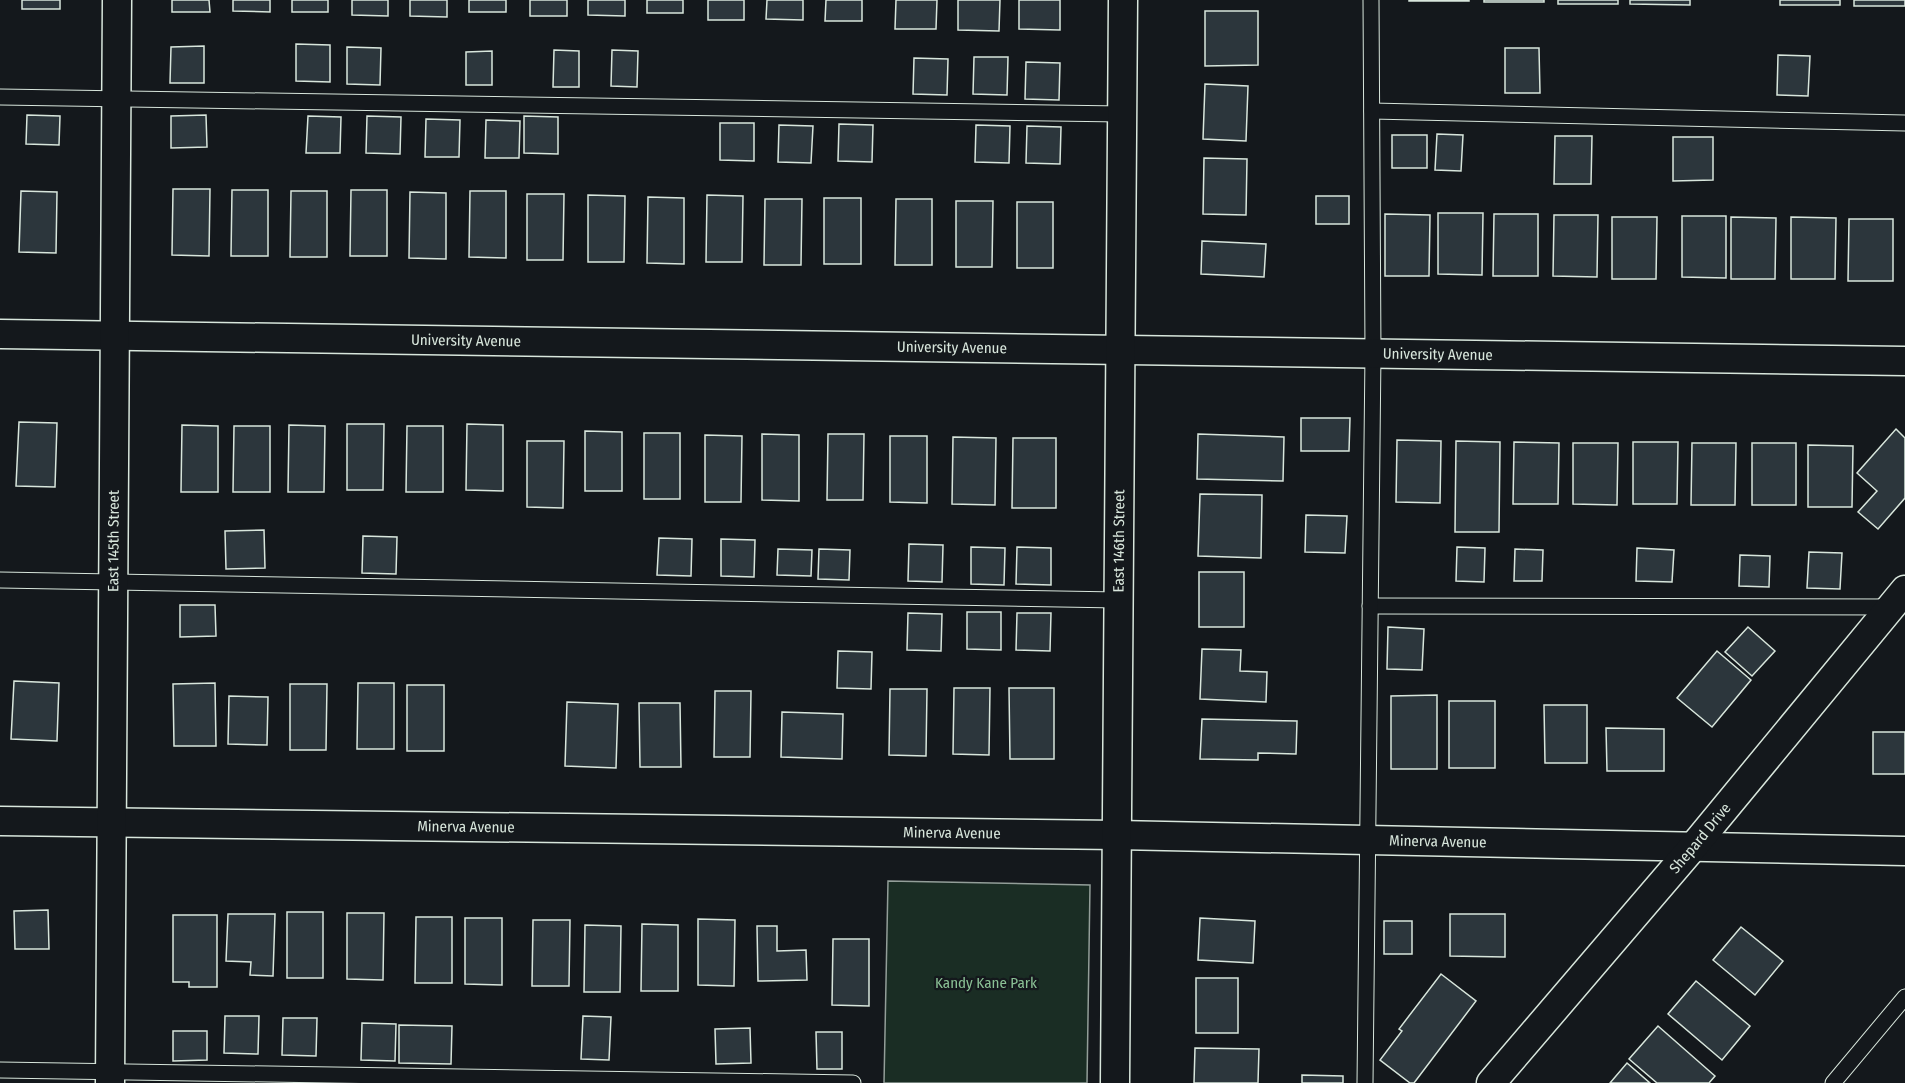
<svg xmlns="http://www.w3.org/2000/svg" width="1905" height="1083" font-family="'Fira Sans Condensed',sans-serif">
<rect width="100%" height="100%" fill="#14181c"/>
<!-- green -->
<polygon fill="#1a2d24" stroke="#939e99" stroke-width="1.5" points="888,881 1090,885 1087,1083 884,1083"/>
<!-- building -->
<g fill="#2c363c" stroke="#d8e6dc" stroke-width="1.5">
<rect x="22" y="0" width="38" height="9"/>
<polygon points="172,0 209,0 210,12 172,12"/>
<polygon points="233,0 270,0 270,12 233,11"/>
<rect x="292" y="0" width="36" height="12"/>
<polygon points="352,0 388,0 388,16 352,15"/>
<polygon points="410,0 447,0 447,17 410,16"/>
<rect x="469" y="0" width="37" height="12"/>
<rect x="530" y="0" width="37" height="16"/>
<polygon points="588,0 625,0 625,16 588,15"/>
<rect x="647" y="0" width="36" height="13"/>
<rect x="708" y="0" width="36" height="20"/>
<polygon points="767,0 803,0 803,20 766,19"/>
<polygon points="826,0 862,0 862,21 825,21"/>
<polygon points="896,0 937,0 936,29 895,29"/>
<polygon points="958,0 1000,0 999,31 958,30"/>
<polygon points="1019,0 1060,0 1060,30 1019,29"/>
<rect x="1409" y="0" width="60" height="1"/>
<rect x="1484" y="0" width="60" height="2"/>
<rect x="1558" y="0" width="60" height="4"/>
<polygon points="1630,0 1690,0 1690,5 1630,4"/>
<rect x="1780" y="0" width="60" height="5"/>
<rect x="1854" y="0" width="51" height="6"/>
<polygon points="1205,11 1258,11 1258,65 1205,66"/>
<polygon points="296,44 330,45 330,82 296,81"/>
<polygon points="204,46 204,83 170,83 171,47"/>
<polygon points="347,47 381,48 380,85 347,84"/>
<polygon points="1505,48 1539,48 1540,93 1505,93"/>
<polygon points="554,50 579,51 579,87 553,87"/>
<polygon points="612,50 638,51 637,87 611,86"/>
<polygon points="492,51 492,85 466,85 466,52"/>
<polygon points="1778,55 1810,56 1808,96 1777,95"/>
<polygon points="974,57 1008,57 1007,95 973,94"/>
<polygon points="914,58 948,59 947,95 913,94"/>
<polygon points="1026,62 1060,63 1059,100 1025,99"/>
<polygon points="1205,84 1248,86 1246,141 1203,139"/>
<polygon points="27,115 60,116 59,145 26,144"/>
<polygon points="206,115 207,147 171,148 171,116"/>
<polygon points="308,116 341,117 340,153 306,153"/>
<polygon points="367,116 401,117 400,154 366,153"/>
<polygon points="524,116 558,117 558,154 524,153"/>
<polygon points="426,119 460,120 459,157 425,157"/>
<polygon points="486,120 520,121 519,158 485,158"/>
<polygon points="720,123 754,123 754,161 720,160"/>
<polygon points="839,124 873,125 872,162 838,161"/>
<polygon points="779,125 813,126 811,163 778,162"/>
<polygon points="976,125 1010,126 1009,163 975,162"/>
<polygon points="1027,126 1061,127 1060,164 1026,163"/>
<polygon points="1437,134 1463,135 1461,171 1435,170"/>
<rect x="1392" y="135" width="35" height="33"/>
<polygon points="1555,136 1592,136 1591,184 1554,184"/>
<polygon points="1673,137 1713,137 1713,180 1673,181"/>
<polygon points="1204,158 1247,159 1246,215 1203,214"/>
<polygon points="173,189 210,189 209,256 172,255"/>
<polygon points="232,190 268,190 268,256 231,256"/>
<polygon points="351,190 387,190 387,256 350,256"/>
<polygon points="21,191 57,192 56,253 19,252"/>
<polygon points="291,191 327,191 327,257 290,257"/>
<polygon points="470,191 506,191 506,258 469,257"/>
<polygon points="410,192 446,193 446,259 409,258"/>
<polygon points="527,194 564,194 563,260 527,260"/>
<polygon points="588,195 625,196 624,262 588,262"/>
<polygon points="707,195 743,196 742,262 706,262"/>
<rect x="1316" y="196" width="33" height="28"/>
<polygon points="648,197 684,198 684,264 647,263"/>
<rect x="824" y="198" width="37" height="66"/>
<polygon points="765,199 802,199 801,265 764,265"/>
<polygon points="896,199 932,199 932,265 895,265"/>
<polygon points="956,201 993,201 992,267 956,267"/>
<rect x="1017" y="202" width="36" height="66"/>
<polygon points="1438,213 1483,213 1482,275 1438,274"/>
<polygon points="1385,214 1430,215 1429,276 1385,276"/>
<polygon points="1494,214 1538,214 1538,276 1493,276"/>
<polygon points="1554,215 1598,215 1597,277 1553,276"/>
<polygon points="1682,216 1726,216 1726,278 1682,277"/>
<polygon points="1612,217 1657,217 1656,279 1612,279"/>
<polygon points="1731,217 1776,218 1775,279 1731,279"/>
<polygon points="1791,217 1836,218 1835,279 1791,279"/>
<polygon points="1849,219 1893,219 1893,281 1848,281"/>
<polygon points="1202,241 1266,244 1264,277 1201,274"/>
<polygon points="1301,418 1350,418 1349,451 1301,451"/>
<polygon points="19,422 57,423 55,487 16,486"/>
<polygon points="347,424 384,424 383,490 347,490"/>
<polygon points="467,424 503,425 503,491 466,490"/>
<polygon points="182,425 218,426 218,492 181,492"/>
<polygon points="289,425 325,426 324,492 288,492"/>
<polygon points="234,426 270,426 270,492 233,492"/>
<polygon points="407,426 443,426 443,492 406,492"/>
<polygon points="1896,429 1905,438 1905,498 1878,529 1858,512 1877,491 1857,473"/>
<polygon points="585,431 622,432 622,491 585,491"/>
<rect x="644" y="433" width="36" height="66"/>
<polygon points="762,434 799,435 799,501 762,500"/>
<polygon points="828,434 864,434 863,500 827,500"/>
<polygon points="1198,434 1284,437 1283,481 1197,479"/>
<polygon points="705,435 742,436 741,502 705,502"/>
<polygon points="890,436 927,436 927,503 890,502"/>
<polygon points="953,437 996,438 995,505 952,504"/>
<polygon points="1013,438 1056,438 1056,508 1012,508"/>
<polygon points="1397,440 1441,441 1440,503 1396,502"/>
<polygon points="527,441 564,441 563,508 527,507"/>
<polygon points="1456,441 1500,442 1499,532 1455,532"/>
<polygon points="1514,442 1559,443 1558,504 1513,504"/>
<polygon points="1633,442 1678,442 1677,504 1633,504"/>
<polygon points="1573,443 1618,443 1617,505 1573,504"/>
<polygon points="1692,443 1736,443 1735,505 1691,505"/>
<rect x="1752" y="443" width="44" height="62"/>
<polygon points="1808,445 1853,446 1852,507 1808,507"/>
<polygon points="1200,494 1262,495 1261,558 1198,556"/>
<polygon points="1306,515 1347,516 1345,553 1305,552"/>
<polygon points="264,530 265,568 226,569 225,531"/>
<polygon points="363,536 397,537 396,574 362,573"/>
<polygon points="659,538 692,539 691,576 657,575"/>
<polygon points="721,539 755,540 754,577 721,576"/>
<polygon points="909,544 943,545 942,582 908,581"/>
<polygon points="971,547 1005,548 1004,585 971,584"/>
<polygon points="1017,547 1051,548 1051,585 1016,584"/>
<polygon points="1457,547 1485,548 1484,582 1456,581"/>
<polygon points="1637,548 1674,550 1672,582 1636,581"/>
<polygon points="778,549 812,550 811,576 777,575"/>
<polygon points="819,549 850,550 849,580 818,579"/>
<polygon points="1515,549 1543,550 1542,581 1514,581"/>
<polygon points="1809,552 1842,553 1840,589 1807,588"/>
<polygon points="1740,555 1770,556 1769,587 1739,586"/>
<rect x="1199" y="572" width="45" height="55"/>
<polygon points="180,605 215,605 216,636 180,637"/>
<polygon points="967,612 1001,612 1001,650 967,649"/>
<polygon points="908,613 942,614 941,651 907,650"/>
<polygon points="1017,613 1051,613 1050,651 1016,650"/>
<polygon points="1388,627 1424,629 1422,670 1387,669"/>
<polygon points="1748,627 1775,651 1752,676 1725,652"/>
<polygon points="1202,649 1241,650 1240,671 1267,672 1266,702 1200,699"/>
<polygon points="838,651 872,652 871,689 837,688"/>
<polygon points="1717,651 1751,680 1712,727 1677,698"/>
<polygon points="14,681 59,683 57,741 11,739"/>
<polygon points="215,683 216,746 174,746 173,684"/>
<polygon points="358,683 394,683 394,749 357,749"/>
<polygon points="290,684 327,684 326,750 290,750"/>
<rect x="407" y="685" width="37" height="66"/>
<polygon points="954,688 990,688 989,755 953,754"/>
<polygon points="1009,688 1054,688 1054,759 1010,759"/>
<polygon points="890,689 927,689 926,756 889,755"/>
<polygon points="715,691 751,691 750,757 714,757"/>
<polygon points="1437,695 1437,769 1391,769 1391,696"/>
<polygon points="229,696 268,697 267,745 228,744"/>
<rect x="1449" y="701" width="46" height="67"/>
<polygon points="567,702 618,704 616,768 565,766"/>
<polygon points="639,703 680,703 681,767 640,767"/>
<polygon points="1544,705 1587,705 1587,763 1545,763"/>
<polygon points="782,712 843,714 842,759 781,757"/>
<polygon points="1202,719 1297,721 1296,754 1258,753 1258,760 1200,759"/>
<polygon points="1606,728 1664,729 1664,771 1607,771"/>
<rect x="1873" y="732" width="32" height="42"/>
<polygon points="48,910 49,949 15,949 14,911"/>
<rect x="287" y="912" width="36" height="66"/>
<polygon points="347,913 384,913 383,980 347,979"/>
<polygon points="228,914 275,914 273,976 250,975 251,962 226,961"/>
<polygon points="1450,914 1505,914 1505,957 1450,956"/>
<polygon points="173,915 217,915 217,987 189,987 189,982 173,982"/>
<polygon points="416,917 452,917 452,983 415,983"/>
<polygon points="465,918 502,918 502,985 465,984"/>
<polygon points="1200,918 1255,921 1253,963 1198,960"/>
<polygon points="698,919 735,920 734,986 698,985"/>
<polygon points="533,920 570,920 569,986 532,986"/>
<rect x="1384" y="921" width="28" height="33"/>
<polygon points="642,924 678,925 678,991 641,991"/>
<polygon points="585,925 621,926 620,992 584,992"/>
<polygon points="757,926 777,926 777,951 806,950 807,980 758,981"/>
<polygon points="1741,927 1783,961 1755,995 1713,960"/>
<polygon points="833,939 869,939 869,1006 832,1005"/>
<polygon points="1441,974 1476,1001 1414,1083 1410,1083 1380,1060 1402,1031 1399,1029"/>
<rect x="1196" y="978" width="42" height="55"/>
<polygon points="1696,981 1750,1026 1722,1060 1668,1014"/>
<polygon points="225,1016 259,1016 258,1054 224,1053"/>
<polygon points="583,1016 611,1017 609,1060 581,1059"/>
<polygon points="283,1018 317,1018 316,1056 282,1055"/>
<polygon points="362,1023 396,1024 395,1061 361,1060"/>
<polygon points="399,1025 452,1026 451,1064 399,1063"/>
<polygon points="1658,1026 1715,1076 1709,1083 1657,1083 1629,1059"/>
<polygon points="750,1028 751,1063 716,1064 715,1029"/>
<polygon points="173,1031 207,1031 207,1060 173,1061"/>
<polygon points="816,1032 842,1032 842,1069 817,1069"/>
<polygon points="1195,1048 1259,1049 1258,1083 1194,1083"/>
<polygon points="1627,1063 1650,1083 1610,1083"/>
<polygon points="1302,1075 1343,1076 1343,1083 1302,1083"/>
</g>
<g fill="none" stroke-linecap="round" stroke-linejoin="round">
<!-- lane casing -->
<g stroke="#d8e6dc" stroke-width="17">
<g id="lane">
<polyline points="0,97 1122,114"/>
<polyline points="1372,111 1905,123"/>
<polyline points="0,580 1118,600"/>
<polyline points="1370,606 1893,607"/>
<polyline points="0,1070 853,1083"/>
<polyline points="1365,1083 1373,353 1371,0"/>
<polyline points="1833,1083 1905,997"/>
</g>
</g>
<!-- street casing -->
<g stroke="#d8e6dc" stroke-width="31">
<g id="street">
<path id="s1" d="M0,334l1905,27"/>
<path id="s2" d="M0,821l1117,14 788,16"/>
<path id="s3" d="M110,1083l7,-1083"/>
<path id="s4" d="M1115,1083l8,-1083"/>
<path id="s5" d="M1491,1083l202,-236 212,-257"/>
</g>
</g>
<!-- lane -->
<use href="#lane" stroke="#14181c" stroke-width="15"/>
<!-- street -->
<use href="#street" stroke="#14181c" stroke-width="28"/>
</g>
<g text-anchor="middle" dominant-baseline="central" stroke-width="4.5" stroke-linejoin="round" paint-order="stroke">
<!-- street labels -->
<g font-size="15" fill="#d8e6dc" stroke="#14181c">
<text stroke="none"><textPath href="#s1" startOffset="466">University Avenue</textPath></text>
<text stroke="none"><textPath href="#s1" startOffset="952">University Avenue</textPath></text>
<text stroke="none"><textPath href="#s1" startOffset="1438">University Avenue</textPath></text>
<text stroke="none"><textPath href="#s3" startOffset="542">East 145th Street</textPath></text>
<text stroke="none"><textPath href="#s4" startOffset="542">East 146th Street</textPath></text>
<text stroke="none"><textPath href="#s2" startOffset="466">Minerva Avenue</textPath></text>
<text stroke="none"><textPath href="#s2" startOffset="952">Minerva Avenue</textPath></text>
<text stroke="none"><textPath href="#s5" startOffset="322">Shepard Drive</textPath></text>
<text stroke="none"><textPath href="#s2" startOffset="1438">Minerva Avenue</textPath></text>
</g>
<!-- park labels -->
<g font-size="15" fill="#8ac095" stroke="#14181c">
<text x="986" y="983">Kandy Kane Park</text>
</g>
</g>
</svg>
